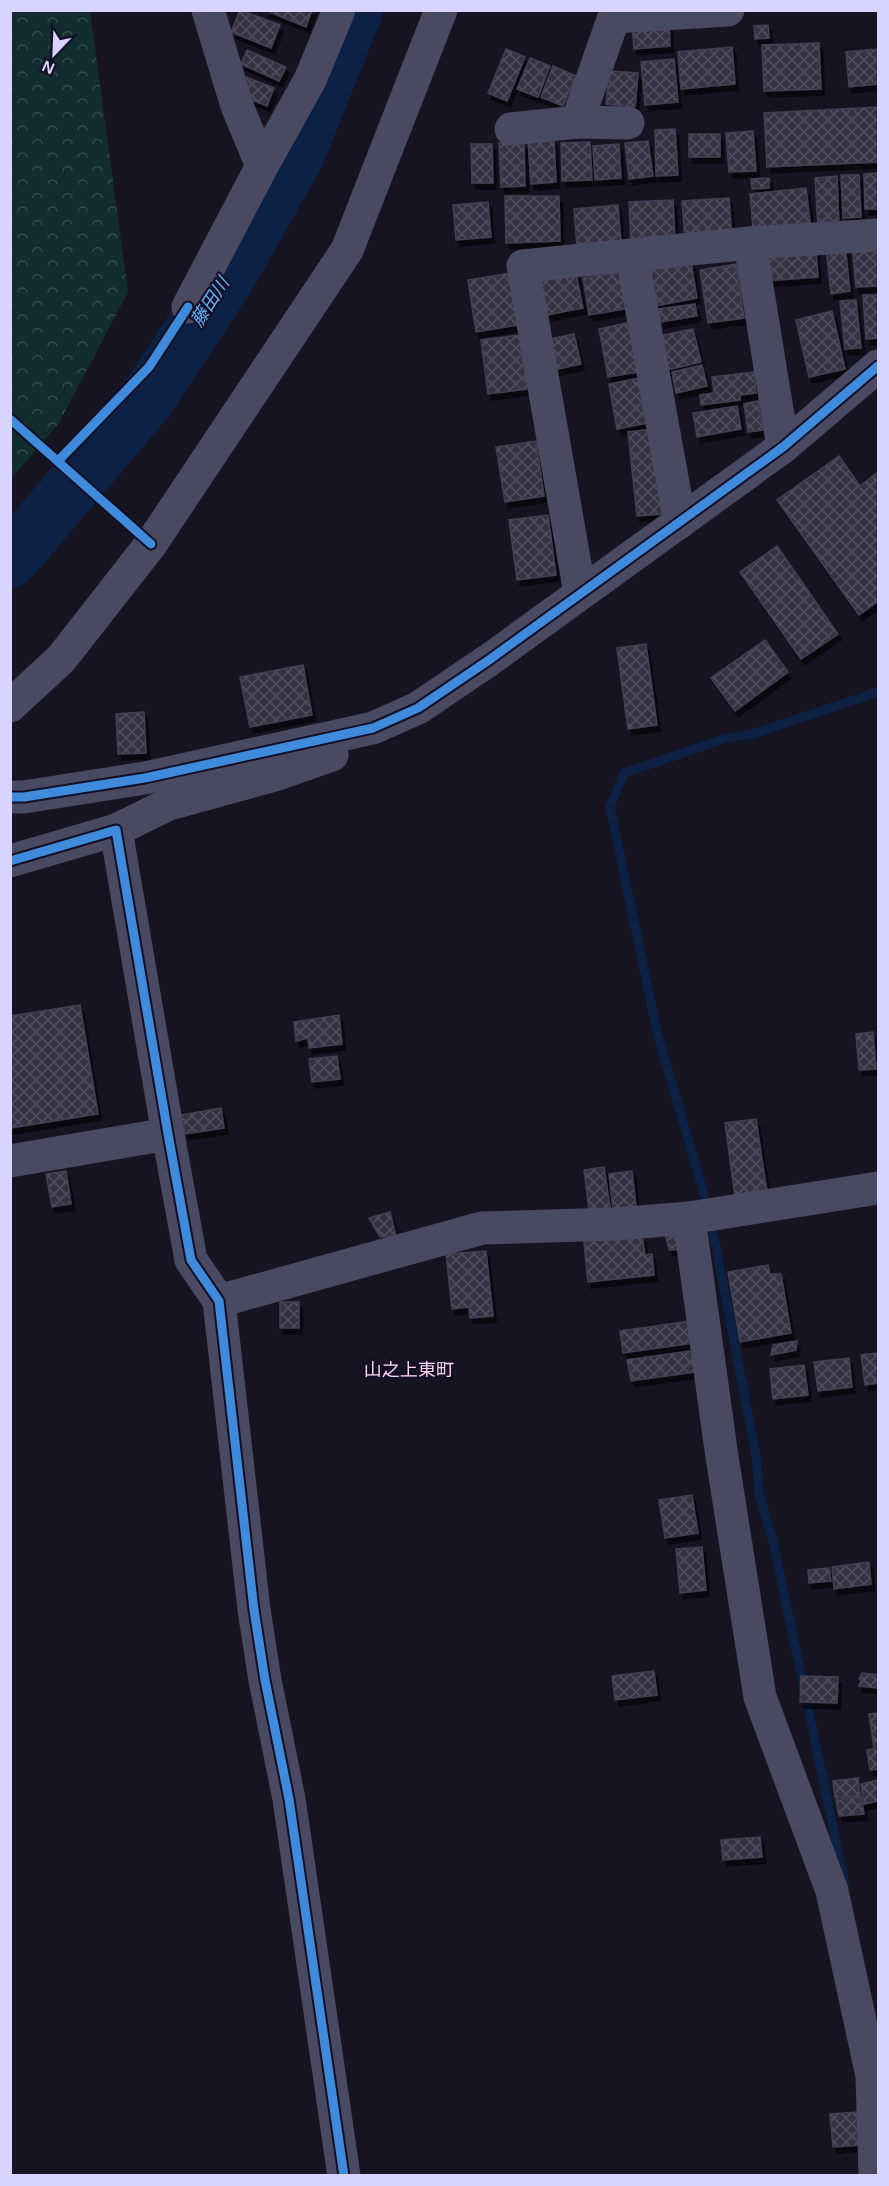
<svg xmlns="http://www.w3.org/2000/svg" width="889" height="2186" font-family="Arial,'Noto Sans JP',sans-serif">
<defs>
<pattern id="park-crowns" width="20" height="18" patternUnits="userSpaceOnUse" patternTransform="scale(1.5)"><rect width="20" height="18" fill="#132c2d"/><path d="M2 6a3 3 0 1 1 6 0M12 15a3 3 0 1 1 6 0" fill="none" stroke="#354a4c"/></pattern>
<pattern id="building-cross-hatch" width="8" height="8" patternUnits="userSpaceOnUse" patternTransform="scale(1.5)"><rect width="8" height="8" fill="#343243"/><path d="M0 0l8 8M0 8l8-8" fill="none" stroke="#514f5f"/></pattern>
<filter id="shadow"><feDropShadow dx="3.5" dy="6" stdDeviation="0" flood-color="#0009"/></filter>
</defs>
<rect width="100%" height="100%" fill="#161421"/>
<!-- park -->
<polygon fill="url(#park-crowns)" points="11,10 90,11 128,292 59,423 11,479"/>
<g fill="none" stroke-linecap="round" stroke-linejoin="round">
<!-- stream -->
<polyline stroke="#0d2144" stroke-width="9" points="845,1884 773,1541 759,1494 756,1456 710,1215 657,1032 610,807 624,773 726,738 753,734 878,692"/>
<!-- river -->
<polyline stroke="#0d2144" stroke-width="56" points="10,560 148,398 231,271 297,154 355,10"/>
</g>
<!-- building -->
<g fill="url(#building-cross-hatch)" stroke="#433f54" stroke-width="1.5" filter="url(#shadow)">
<polygon points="240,10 280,25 271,48 231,32"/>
<polygon points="265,10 312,10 306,27"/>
<polygon points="669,22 670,46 634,49 632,25"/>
<polygon points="768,25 769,38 755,39 754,26"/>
<polygon points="819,43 821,89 764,91 762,45"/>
<polygon points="732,47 735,84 681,89 678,52"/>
<polygon points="506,49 525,57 507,101 488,93"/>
<polygon points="877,49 878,84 849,87 846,52"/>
<polygon points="247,50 286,67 279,81 241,64"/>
<polygon points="530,58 550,66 538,97 517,89"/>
<polygon points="674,59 678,102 645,105 641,62"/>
<polygon points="553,66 576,76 563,106 541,97"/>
<polygon points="609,71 638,73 635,107 606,104"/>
<polygon points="246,77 274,88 267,106 239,95"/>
<polygon points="878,107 878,162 767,167 764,113"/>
<polygon points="675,129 678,175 656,176 655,130"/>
<polygon points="753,131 756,171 729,172 726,133"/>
<rect x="689" y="134" width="31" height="23"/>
<polygon points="554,139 556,182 531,184 528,141"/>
<polygon points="648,141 653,176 629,179 625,143"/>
<polygon points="590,142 592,180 562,181 561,143"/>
<polygon points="499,143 524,143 525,186 501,187"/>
<polygon points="471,144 492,144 493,183 472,183"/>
<polygon points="619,144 621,178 595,180 593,146"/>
<polygon points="878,173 878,209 865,209 864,174"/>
<polygon points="841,175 859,175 861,217 843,218"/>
<polygon points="837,176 839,228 818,228 815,178"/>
<polygon points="769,178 769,188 752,189 751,179"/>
<polygon points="806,188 810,222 753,228 750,194"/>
<polygon points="505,196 559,196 560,241 506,243"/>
<polygon points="729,198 732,238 685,241 682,201"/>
<polygon points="673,200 675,241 631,243 629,202"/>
<polygon points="488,202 491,237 456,240 453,205"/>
<polygon points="618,205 621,243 577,247 574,209"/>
<polygon points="815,239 818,277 765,281 763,243"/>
<polygon points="877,242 878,286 856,287 852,245"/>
<polygon points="845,245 850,291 831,294 826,247"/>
<polygon points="691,263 697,298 655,306 648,270"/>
<polygon points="736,264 744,318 708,323 700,270"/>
<polygon points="575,269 583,308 541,316 533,277"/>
<polygon points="626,271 631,308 589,315 583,278"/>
<polygon points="510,273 518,325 476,332 468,280"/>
<polygon points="863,295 878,295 878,338 866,339"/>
<polygon points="856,300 861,348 845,349 840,301"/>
<polygon points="695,304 697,316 661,322 659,309"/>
<polygon points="832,311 845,369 809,377 796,320"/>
<polygon points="636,321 646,371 608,377 599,329"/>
<polygon points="693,329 701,362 667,370 659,336"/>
<polygon points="574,334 581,364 553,370 546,340"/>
<polygon points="519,335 527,389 488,394 481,340"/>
<polygon points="702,365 707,386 676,393 672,372"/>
<polygon points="754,372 756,393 740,395 740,400 701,405 700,395 714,393 712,377"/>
<polygon points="645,377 653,422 617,429 609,384"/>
<polygon points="758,401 763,430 748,432 744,404"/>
<polygon points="737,406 741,429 697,437 693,413"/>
<polygon points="653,429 662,514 637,516 628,432"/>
<polygon points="536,441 544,496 505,502 496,447"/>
<polygon points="839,456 860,486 878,472 878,601 859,615 777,500"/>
<polygon points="548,515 556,575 517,580 509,520"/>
<polygon points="777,546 838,634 801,659 740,572"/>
<polygon points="765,640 788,672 735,711 711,678"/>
<polygon points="646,644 657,725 628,729 617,648"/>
<polygon points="303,665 312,715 250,727 240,677"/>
<polygon points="144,712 146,753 118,754 116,714"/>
<polygon points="80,1005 98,1114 10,1128 10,1016"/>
<polygon points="339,1015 342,1044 309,1048 308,1038 296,1041 294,1022"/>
<polygon points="873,1032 876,1069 859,1070 856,1034"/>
<polygon points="337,1056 340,1079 312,1082 309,1059"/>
<polygon points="221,1108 224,1128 185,1134 181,1115"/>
<polygon points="756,1119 767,1192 735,1197 725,1123"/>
<polygon points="604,1167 611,1214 590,1217 584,1170"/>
<polygon points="66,1171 71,1204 52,1207 46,1174"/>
<polygon points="632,1171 637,1215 614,1218 609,1174"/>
<polygon points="390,1212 396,1236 380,1237 369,1218"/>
<polygon points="681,1229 683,1249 669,1250 665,1232"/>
<polygon points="642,1235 645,1255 652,1254 654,1275 588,1282 584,1242"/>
<polygon points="486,1251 493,1316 470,1318 469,1307 452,1309 446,1254"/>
<polygon points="768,1265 770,1274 781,1274 791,1333 740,1342 728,1272"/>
<rect x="280" y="1302" width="19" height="26"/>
<polygon points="690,1321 693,1343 623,1353 620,1331"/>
<polygon points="797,1341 796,1350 771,1355 773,1345"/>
<polygon points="697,1350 701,1371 631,1381 627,1360"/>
<polygon points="878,1353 878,1383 865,1385 861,1355"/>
<polygon points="849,1358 852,1387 818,1391 814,1362"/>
<polygon points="804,1365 808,1395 773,1399 770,1369"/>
<polygon points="692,1495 698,1533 665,1538 659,1500"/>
<polygon points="702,1547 706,1590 680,1593 676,1549"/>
<polygon points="869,1562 871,1584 834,1589 832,1567"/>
<polygon points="829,1568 831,1581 809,1583 808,1570"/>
<polygon points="654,1671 657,1695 615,1700 612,1676"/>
<polygon points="862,1673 878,1675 878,1688 859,1686 861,1680 859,1679"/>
<polygon points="801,1676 838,1677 837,1703 800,1702"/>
<polygon points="878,1713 878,1769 870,1770 867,1750 874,1749 869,1714"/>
<polygon points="858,1778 860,1796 835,1798 833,1781"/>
<polygon points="878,1780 878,1801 864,1804 861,1784"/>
<polygon points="861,1797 864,1814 839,1816 836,1800"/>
<polygon points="760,1837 762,1857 723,1860 721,1840"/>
<polygon points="858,2112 861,2145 833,2147 830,2114"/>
</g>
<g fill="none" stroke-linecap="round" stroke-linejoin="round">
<!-- street -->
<g stroke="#4a4962" stroke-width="33">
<polyline points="208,10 237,106 262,166"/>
<polyline points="616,10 614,17 728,10"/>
<polyline points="577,122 628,123"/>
<polyline points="511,129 577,122 614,17"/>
<polyline points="750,243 783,447"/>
<polyline points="632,256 680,522"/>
<polyline points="188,307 262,166 310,80 339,10"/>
<polyline points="580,593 523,266 750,243 878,235"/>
<polyline points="10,706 61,659 151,544 347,250 441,10"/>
<polyline points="10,797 24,797 145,778 373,728 418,708 489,660 783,447 878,366"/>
<polyline points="116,830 169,804 278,774 332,755"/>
<polyline points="10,861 116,830 168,1134 191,1260 219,1301 254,1610 265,1680 289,1799 344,2176"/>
<polyline points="10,1161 168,1134"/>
<polyline points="689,1218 722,1457 760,1697 832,1891 872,2076 875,2176"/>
<polyline points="219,1301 482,1228 616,1224 689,1218 878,1188"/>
</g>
<!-- cycleway casing -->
<g stroke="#130f26" stroke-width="13">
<g id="cycleway">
<polyline points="10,419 151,544"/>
<polyline points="58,461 149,367 188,307"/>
<polyline points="10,797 24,797 145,778 373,728 418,708 489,660 783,447 878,366"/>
<polyline points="10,861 116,830 168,1134 191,1260 219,1301 254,1610 265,1680 289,1799 344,2176"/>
</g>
</g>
<!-- cycleway -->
<use href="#cycleway" stroke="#408adc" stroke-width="9"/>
</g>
<g text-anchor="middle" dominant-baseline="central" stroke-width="4.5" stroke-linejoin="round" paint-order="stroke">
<!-- water labels -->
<g font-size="18" font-style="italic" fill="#62b6ff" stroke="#130f26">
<text transform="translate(210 302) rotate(-57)">藤田川</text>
</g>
<!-- neighbourhood labels -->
<g font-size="18" fill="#ffd6f0" stroke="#130f26">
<text x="409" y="1370">山之上東町</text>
</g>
</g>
<!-- border -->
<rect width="889" height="2186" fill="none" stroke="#d9d4ff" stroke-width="24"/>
<!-- north arrow -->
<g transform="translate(54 54) rotate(203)" stroke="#130f26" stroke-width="4.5" paint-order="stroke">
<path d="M0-4.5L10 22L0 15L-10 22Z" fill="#d9d4ff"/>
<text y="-9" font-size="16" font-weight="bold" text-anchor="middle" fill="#d9d4ff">N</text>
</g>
</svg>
